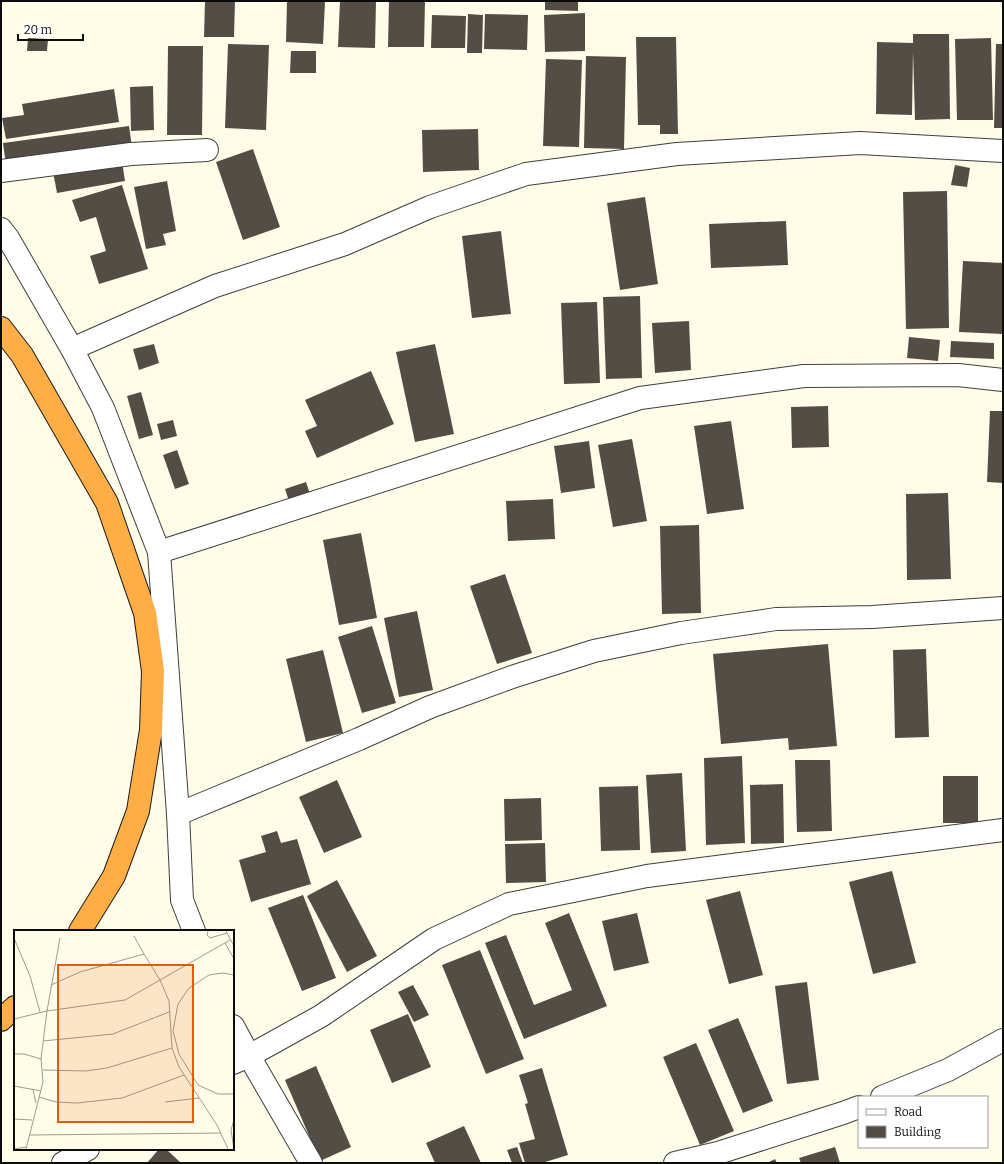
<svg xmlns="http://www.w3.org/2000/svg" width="1004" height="1164" font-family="Bitter,serif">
<rect width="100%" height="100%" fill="#fffde8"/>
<!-- building -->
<g fill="#544d46">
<polygon points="205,1 235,1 234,37 204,37"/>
<polygon points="287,1 325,1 323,44 286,42"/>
<polygon points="340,1 376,1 375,48 338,47"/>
<polygon points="389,1 425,1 424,47 388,47"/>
<polygon points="545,1 578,1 578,11 545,10"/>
<polygon points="585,13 585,51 545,52 544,15"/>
<polygon points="468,14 483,15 482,53 467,53"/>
<polygon points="485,14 528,15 527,50 484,49"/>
<polygon points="432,15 466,16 465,48 431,48"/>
<polygon points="913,34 949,34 950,119 915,120 913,51 912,115 876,114 877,42 913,43"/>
<polygon points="636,37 676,37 678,134 660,134 660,125 638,125"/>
<polygon points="28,38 48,39 47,51 27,51"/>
<polygon points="991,38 993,120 957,120 955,39"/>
<polygon points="228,44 269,45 266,130 225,128"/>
<polygon points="996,44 1003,44 1003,128 994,128"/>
<polygon points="168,46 203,46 202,135 167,135"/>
<polygon points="291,51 316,51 316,73 290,73"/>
<polygon points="586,56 626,57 624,149 584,148"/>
<polygon points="546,59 582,60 579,147 543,146"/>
<polygon points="153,86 154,130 131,131 130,87"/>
<polygon points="114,89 119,122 6,139 2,118 24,115 22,104"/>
<polygon points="129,126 132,147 6,165 3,143"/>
<polygon points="478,129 479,170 423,172 422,130"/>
<polygon points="253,149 280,227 243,240 216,162"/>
<polygon points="122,161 125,181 57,193 53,172"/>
<polygon points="955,165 970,168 967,187 951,185"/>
<polygon points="167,181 176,231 163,234 166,245 146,249 134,187"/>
<polygon points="122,185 148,269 99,284 90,256 106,251 96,217 80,222 72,200"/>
<polygon points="947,191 949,328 906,329 903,192"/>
<polygon points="645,197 658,284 620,290 607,203"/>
<polygon points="786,221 788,265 711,268 709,224"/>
<polygon points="501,231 511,314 472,318 462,236"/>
<polygon points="963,261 1003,263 1003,334 959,332"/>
<polygon points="640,296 642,378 606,379 603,297"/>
<polygon points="597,302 600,383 564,384 561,303"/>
<polygon points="689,321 691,370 655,373 652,323"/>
<polygon points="909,337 940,340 938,361 907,358"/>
<polygon points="951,341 994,343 994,359 950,357"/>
<polygon points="154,344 159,363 139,370 133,349"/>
<polygon points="435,344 454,434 415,442 396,352"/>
<polygon points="371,371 394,424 317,458 305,431 317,426 305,400"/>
<polygon points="141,392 153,435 139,439 127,396"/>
<polygon points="828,406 829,447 792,448 791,407"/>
<polygon points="990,411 1003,411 1003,483 987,482"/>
<polygon points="173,420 177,436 161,440 157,424"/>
<polygon points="731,421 744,509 707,514 694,426"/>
<polygon points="632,439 647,521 613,527 598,445"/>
<polygon points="589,441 595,488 561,493 554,446"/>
<polygon points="177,450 189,484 175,489 163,455"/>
<polygon points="306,482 311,497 290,504 285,489"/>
<polygon points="948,493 951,579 907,580 906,494"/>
<polygon points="553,499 555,539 508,541 506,501"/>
<polygon points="699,525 701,613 662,614 660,526"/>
<polygon points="361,533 377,618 339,625 323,540"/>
<polygon points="505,574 532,653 497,664 470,586"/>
<polygon points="417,611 433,690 399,697 384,618"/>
<polygon points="372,626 396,703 362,713 338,637"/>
<polygon points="828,644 837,746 789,750 788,738 721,744 713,654"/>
<polygon points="926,649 929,737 895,738 893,650"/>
<polygon points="323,650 343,733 306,742 286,659"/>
<polygon points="742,756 745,843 706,845 704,758"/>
<polygon points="795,760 830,760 832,831 797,832"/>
<polygon points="682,773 686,851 651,853 646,775"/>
<rect x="943" y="776" width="35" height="47"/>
<polygon points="337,780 362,837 324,853 299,797"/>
<polygon points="783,784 784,843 751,844 750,785"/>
<polygon points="638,786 640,850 601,851 599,787"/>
<polygon points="541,798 542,840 505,841 504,799"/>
<polygon points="277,831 281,843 297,839 311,884 251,902 239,860 266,852 261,836"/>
<polygon points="545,843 546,882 506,883 505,844"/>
<polygon points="892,871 916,963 873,974 849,882"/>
<polygon points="337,880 377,956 347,972 307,896"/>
<polygon points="740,891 763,975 729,984 706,900"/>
<polygon points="303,895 336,978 302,991 268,908"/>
<polygon points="569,913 607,1006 524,1039 485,943 506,935 534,1005 572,990 545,923"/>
<polygon points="637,913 649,963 614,971 602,921"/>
<polygon points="480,950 524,1059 486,1074 442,965"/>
<polygon points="807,982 819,1080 787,1084 775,986"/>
<polygon points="413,985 429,1015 414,1022 398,992"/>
<polygon points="408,1014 431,1067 392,1083 370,1030"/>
<polygon points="738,1018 773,1101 743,1113 708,1030"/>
<polygon points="696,1043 734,1131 700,1145 663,1057"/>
<polygon points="316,1066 351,1147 320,1161 285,1080"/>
<polygon points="542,1068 568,1155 542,1163 525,1163 519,1143 535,1139 525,1104 528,1103 519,1075"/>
<polygon points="464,1126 481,1163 435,1163 426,1143"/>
<polygon points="517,1147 523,1163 512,1163 507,1150"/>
<polygon points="835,1147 840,1163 801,1163 799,1158"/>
<polygon points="159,1149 166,1149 181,1163 147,1163"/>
<polygon points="775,1159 777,1163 767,1163"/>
</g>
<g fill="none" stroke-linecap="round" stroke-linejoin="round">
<!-- minor casing -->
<g stroke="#3e3e3e" stroke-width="24">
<g id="minor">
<polyline points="1,171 131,154 207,150"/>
<polyline points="1,229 8,238 72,349 103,408 159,552 178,814 182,900 194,931"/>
<polyline points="72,349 215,286 345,244 430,207 526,174 677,154 860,143 1003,151"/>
<polyline points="159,552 640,398 804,376 958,375 1003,380"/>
<polyline points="178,814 359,739 430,707 515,676 594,651 681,633 776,619 872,617 1003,608"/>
<polyline points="233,1026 249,1056 233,1063"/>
<polyline points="882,1097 948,1070 1003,1040"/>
<polyline points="63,1163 88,1149"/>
<polyline points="311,1163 249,1056 321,1016 434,939 509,904 647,876 1003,830"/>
<polyline points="675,1163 718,1153 843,1113 859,1107"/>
</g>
</g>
<!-- highway casing -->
<g stroke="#1c1c1c" stroke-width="24">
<g id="highway">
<polyline points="1,328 22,355 107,503 145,613 153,671 151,730 138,811 114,876 80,931"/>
<polyline points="1,1020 15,1007"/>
</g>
</g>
<!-- minor -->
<use href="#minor" stroke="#fff" stroke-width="22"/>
<!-- highway -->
<use href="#highway" stroke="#ffae46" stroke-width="22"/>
</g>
<!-- overview -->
<g transform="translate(14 930)">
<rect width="220" height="220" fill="#fffde8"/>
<path fill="none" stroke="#9d9c90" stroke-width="1" d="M194,1l-1,4 3,3 17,-5M212,1l8,15M120,6l10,18M0,8l16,38 10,36M211,13l9,16M220,45l-11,-2 -14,2 -20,13 -11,16 -5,27 6,23 19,31 20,9h16M0,89l33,-8 13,-73M29,111l70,-7 56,-22M0,124h10l17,5M29,140l42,1 22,-3 65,-20M0,156l27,5M19,160l3,13M25,167l17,5 21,1 45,-5 62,-23M151,172l34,-4M0,189l18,1M16,205l191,-2M0,219l13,-2M12,219l17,-67 -2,-23 6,-48 78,-11 35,-20 -16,-26 -64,18 -29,13M214,219l-11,-24 -38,-58 -7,-19 -3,-47 -9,-21 70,-40M220,219l-3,-19 3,-10"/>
<path fill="#e8590c" fill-opacity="0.15" stroke="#e8590c" stroke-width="2" d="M44,35h135v157h-135z"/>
<rect width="220" height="220" fill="none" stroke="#0b0b0b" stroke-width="2"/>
</g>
<!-- border -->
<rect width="1004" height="1164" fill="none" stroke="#0b0b0b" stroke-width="4"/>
<!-- legend -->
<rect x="858" y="1096" width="130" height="52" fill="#ffffff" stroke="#9d9d9d"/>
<rect x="866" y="1109" width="20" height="6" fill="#ffffff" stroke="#9d9d9d"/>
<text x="894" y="1116" font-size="12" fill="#0b0b0b">Road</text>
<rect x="866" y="1126" width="20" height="12" fill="#544d46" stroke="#9d9d9d"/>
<text x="894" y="1136" font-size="12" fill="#0b0b0b">Building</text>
<!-- scale -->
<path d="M18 34v6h65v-6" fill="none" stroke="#0b0b0b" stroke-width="2"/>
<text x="24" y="34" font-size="12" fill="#0b0b0b" stroke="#ffffff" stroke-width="3" paint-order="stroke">20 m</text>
</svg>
